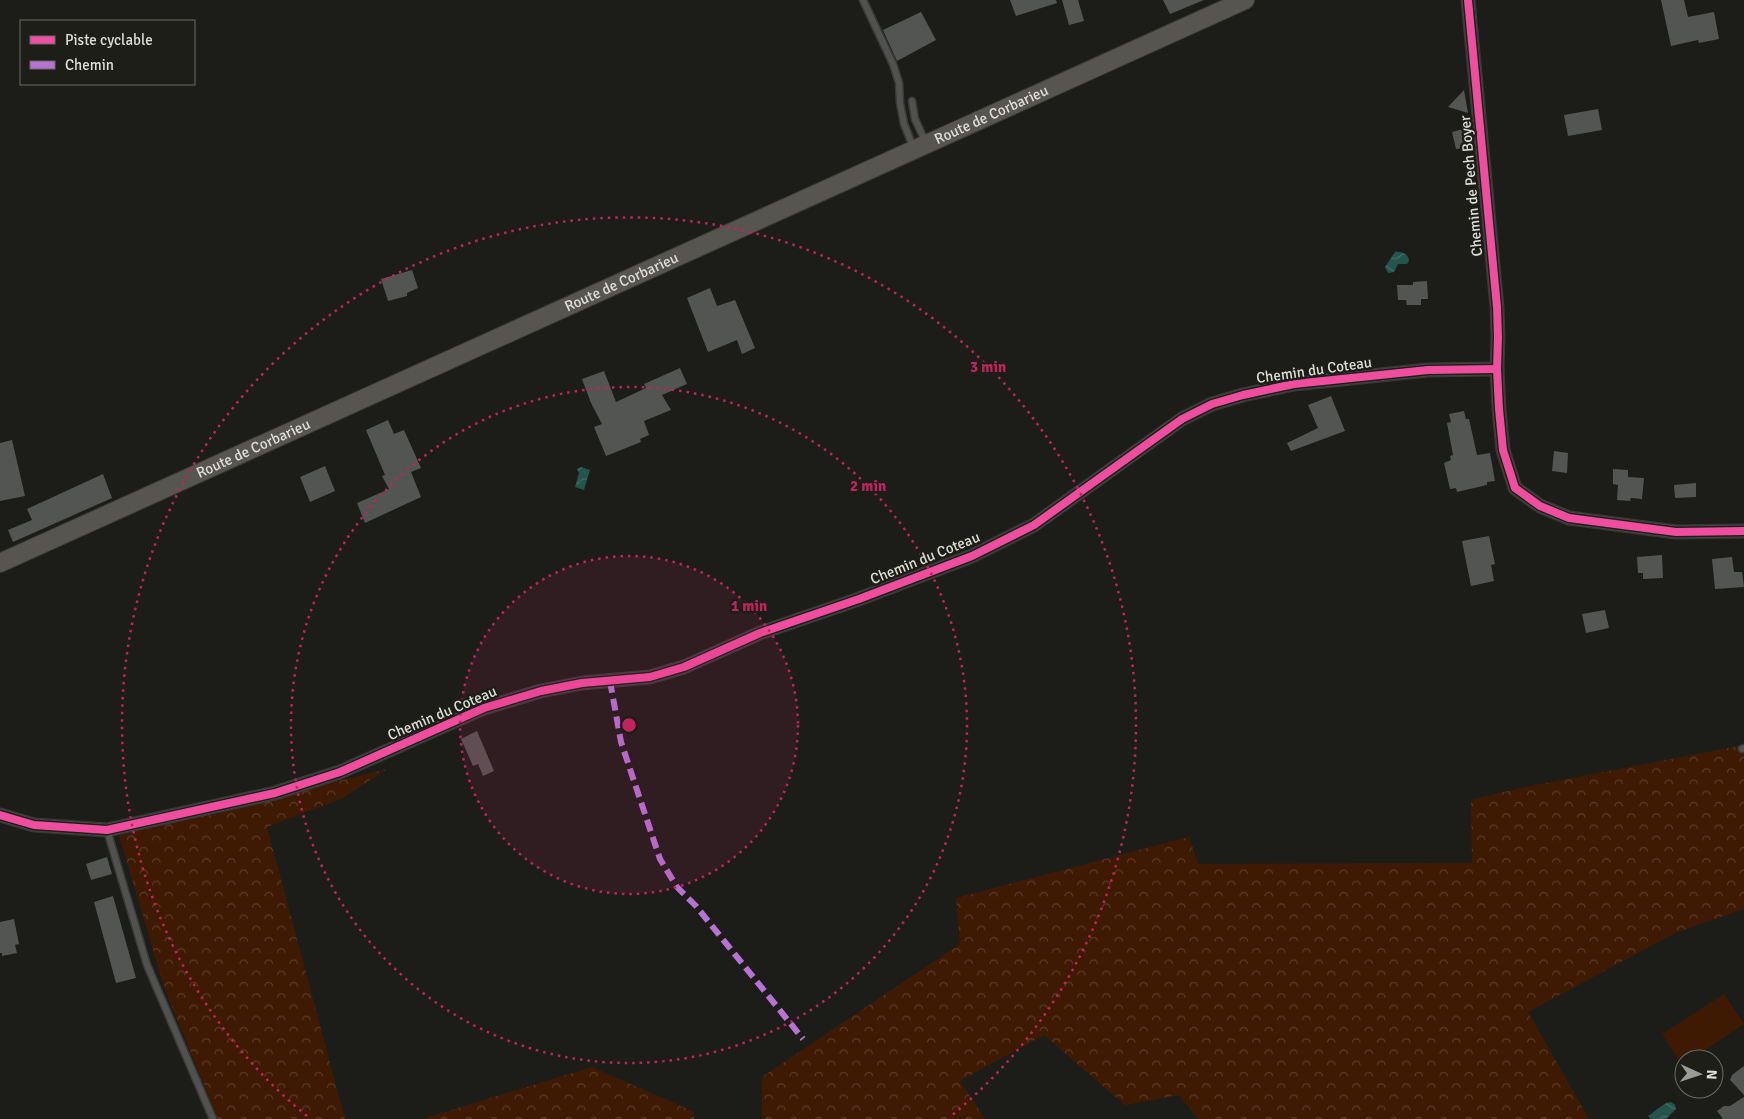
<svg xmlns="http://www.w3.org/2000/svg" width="1744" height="1119" font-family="Signika,sans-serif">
<defs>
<pattern id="forest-crowns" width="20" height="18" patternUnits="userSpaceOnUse" patternTransform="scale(1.25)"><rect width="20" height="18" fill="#3f1a03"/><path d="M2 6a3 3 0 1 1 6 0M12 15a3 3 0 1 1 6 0" fill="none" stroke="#5a3b27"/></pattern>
<pattern id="water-waves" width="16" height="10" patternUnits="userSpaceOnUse" patternTransform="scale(1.25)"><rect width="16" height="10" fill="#23554d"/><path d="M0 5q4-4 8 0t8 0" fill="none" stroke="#426d66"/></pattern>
</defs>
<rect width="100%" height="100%" fill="#1c1d19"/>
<!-- forest -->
<g fill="url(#forest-crowns)">
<polygon points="1744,745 1744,909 1675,933 1528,1012 1589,1119 1198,1119 1179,1095 1125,1105 1044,1035 960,1081 985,1119 762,1119 762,1077 960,944 956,898 1189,837 1198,864 1472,863 1471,800 1520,788"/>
<polygon points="387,769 343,798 267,827 345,1119 218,1119 164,987 119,835"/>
<polygon points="592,1067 694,1112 694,1119 422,1119"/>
</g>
<!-- pitch -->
<polygon fill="#3f1a03" points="1724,994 1744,1024 1691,1059 1684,1059 1684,1063 1682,1065 1662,1034"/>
<!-- water -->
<g fill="url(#water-waves)">
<path d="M1395,252c6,-1 14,2 14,9l-2,3h-9l-4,8 -6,1 -3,-6z"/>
<polygon points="581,467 590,470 584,490 575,487 579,473 577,469"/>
<polygon points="1671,1102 1675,1105 1676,1109 1666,1119 1651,1119 1648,1116 1666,1103"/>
</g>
<!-- building -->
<g fill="#525552">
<polygon points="1010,0 1056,0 1057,3 1016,16"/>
<polygon points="1062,0 1078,0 1084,21 1069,25"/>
<polygon points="1163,0 1204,0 1170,14"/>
<polygon points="1661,0 1684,0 1688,17 1714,12 1719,39 1699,43 1698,40 1671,46"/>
<polygon points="921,12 936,40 897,61 883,30"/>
<polygon points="1464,90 1468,113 1448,107"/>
<polygon points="1598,109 1602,130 1568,136 1564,115"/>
<polygon points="1471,127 1474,147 1456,149 1452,132"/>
<polygon points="412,270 418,288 407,293 407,296 388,301 381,279"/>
<polygon points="1427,281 1428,299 1421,299 1421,305 1407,305 1406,300 1398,300 1397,285 1413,285 1413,282"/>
<polygon points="710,288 717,306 735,300 755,348 742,354 737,340 708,352 687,298"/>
<polygon points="680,368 687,384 662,395 671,410 644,421 649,435 640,439 641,442 606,456 594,427 602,424 591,403 582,379 604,371 616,402 646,388 644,384"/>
<polygon points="1331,396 1345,431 1291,451 1287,443 1318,428 1308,405"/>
<polygon points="1464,411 1466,419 1469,419 1477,455 1490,453 1495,481 1487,482 1487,485 1457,492 1456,488 1450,489 1444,463 1451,460 1450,456 1453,455 1447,423 1451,422 1449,414"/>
<polygon points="388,420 394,434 404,430 421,468 411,472 421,497 365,523 357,503 389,489 382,476 385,475 366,430"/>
<polygon points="12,440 25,496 0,501 0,443"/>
<polygon points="1554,451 1568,453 1567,473 1552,471"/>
<polygon points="325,466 335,491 310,502 300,477"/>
<polygon points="1613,469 1628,470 1628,477 1644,478 1642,499 1631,498 1630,501 1617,500 1618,485 1613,484"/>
<polygon points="103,474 112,498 13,542 8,530 32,520 27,509"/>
<polygon points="1696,483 1696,497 1675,498 1674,485"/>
<polygon points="1489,536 1495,564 1491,565 1494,581 1471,586 1462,541"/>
<polygon points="1662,555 1663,578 1643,579 1643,573 1638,573 1637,557"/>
<polygon points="1732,557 1734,572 1742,572 1744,587 1715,589 1712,559"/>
<polygon points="1605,610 1609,628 1586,633 1582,614"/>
<polygon points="477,731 494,771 483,776 478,764 473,766 461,739"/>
<polygon points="107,857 112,874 91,880 86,864"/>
<polygon points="113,896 136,978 116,983 94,902"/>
<polygon points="14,919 19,944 15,945 17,953 2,956 2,953 0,953 0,922"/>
<polygon points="1744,1066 1744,1095 1730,1080 1732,1075"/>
<polygon points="1744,1097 1744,1119 1723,1119 1717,1111 1724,1106 1730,1106"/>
</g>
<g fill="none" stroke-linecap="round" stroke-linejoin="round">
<!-- lane casing -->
<g stroke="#393a37" stroke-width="9">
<g id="lane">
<polyline points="863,0 893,64 899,83 900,103 904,124 914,149"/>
<polyline points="912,101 915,119 926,143"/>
<polyline points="1742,749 1744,748"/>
<polyline points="107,830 147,965 213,1119"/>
</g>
</g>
<!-- street casing -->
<g stroke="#393a37" stroke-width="15">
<g id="street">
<polyline points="1468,0 1497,307 1498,337 1497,369 1499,409 1503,450 1515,488 1540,506 1569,518 1676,532 1744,531"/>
<polyline points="0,815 34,825 107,830 275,793 340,772 484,708 541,691 582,683 650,677 684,667 760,633 859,599 972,556 1034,525 1182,419 1212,404 1243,395 1294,384 1428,370 1497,369"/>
</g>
</g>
<!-- secondary casing -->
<g stroke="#393a37" stroke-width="20">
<g id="secondary">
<path id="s1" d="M0,563l1245,-563"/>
</g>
</g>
<!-- lane -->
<use href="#lane" stroke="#51514f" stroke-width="6"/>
<!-- street -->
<use href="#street" stroke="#51514f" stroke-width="12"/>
<!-- secondary -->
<use href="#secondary" stroke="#565550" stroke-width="18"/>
<!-- quiet -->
<polyline stroke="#b673d3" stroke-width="6" stroke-dasharray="12 6" stroke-linecap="butt" points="610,681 621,742 660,859 677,887 696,906 803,1039"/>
<!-- cycleway casing -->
<g stroke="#1d1e18" stroke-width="11">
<g id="cycleway">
<polyline points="1468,0 1497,307 1498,337 1497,369 1499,409 1503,450 1515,488 1540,506 1569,518 1676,532 1744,531"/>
<polyline points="0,815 34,825 107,830 275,793 340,772 484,708 541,691 582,683 650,677 684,667 760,633 859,599 972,556 1034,525 1182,419 1212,404 1243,395 1294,384 1428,370 1497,369"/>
</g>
</g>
<!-- cycleway -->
<use href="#cycleway" stroke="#ef4d9e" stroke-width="8"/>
</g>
<!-- distance rings -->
<circle cx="629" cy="725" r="169" fill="#c32261" fill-opacity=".12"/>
<g fill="none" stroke="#c32261" stroke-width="2.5" stroke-dasharray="2.5 5">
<circle cx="629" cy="725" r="169"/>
<circle cx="629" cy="725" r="338"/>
<path d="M307 1116A507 507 0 1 1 951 1116"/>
</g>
<g text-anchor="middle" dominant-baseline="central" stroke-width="5" stroke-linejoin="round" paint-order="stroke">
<!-- street labels -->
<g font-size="15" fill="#dedfda" stroke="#1d1e18">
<text stroke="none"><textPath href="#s1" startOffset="1088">Route de Corbarieu</textPath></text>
<text transform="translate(1471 186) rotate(-95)">Chemin de Pech Boyer</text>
<text stroke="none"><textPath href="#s1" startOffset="682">Route de Corbarieu</textPath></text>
<text transform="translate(1314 370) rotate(-8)">Chemin du Coteau</text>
<text stroke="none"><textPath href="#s1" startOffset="278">Route de Corbarieu</textPath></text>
<text transform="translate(925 558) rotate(-22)">Chemin du Coteau</text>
<text transform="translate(442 713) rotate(-23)">Chemin du Coteau</text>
</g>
</g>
<circle cx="629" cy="725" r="8" fill="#c32261" stroke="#1d1e18" stroke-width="2.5"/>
<g font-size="15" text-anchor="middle" font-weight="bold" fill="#c32261" stroke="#1d1e18" stroke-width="5" stroke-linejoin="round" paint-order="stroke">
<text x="988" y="372">3 min</text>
<text x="868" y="491">2 min</text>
<text x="749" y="611">1 min</text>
</g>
<!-- legend -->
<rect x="20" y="20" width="175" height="65" fill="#1d1e18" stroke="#6a6b66"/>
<rect x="30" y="36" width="25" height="8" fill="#ef4d9e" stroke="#6a6b66"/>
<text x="65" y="45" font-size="15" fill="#dedfda">Piste cyclable</text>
<rect x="30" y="61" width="25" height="8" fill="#b673d3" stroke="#6a6b66"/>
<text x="65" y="70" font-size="15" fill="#dedfda">Chemin</text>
<!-- north arrow -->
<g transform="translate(1699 1074) rotate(93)"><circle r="24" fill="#1d1e18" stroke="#6a6b66"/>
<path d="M0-4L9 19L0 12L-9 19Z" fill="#9a9b96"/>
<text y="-8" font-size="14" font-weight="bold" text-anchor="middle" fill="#dedfda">N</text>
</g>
</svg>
